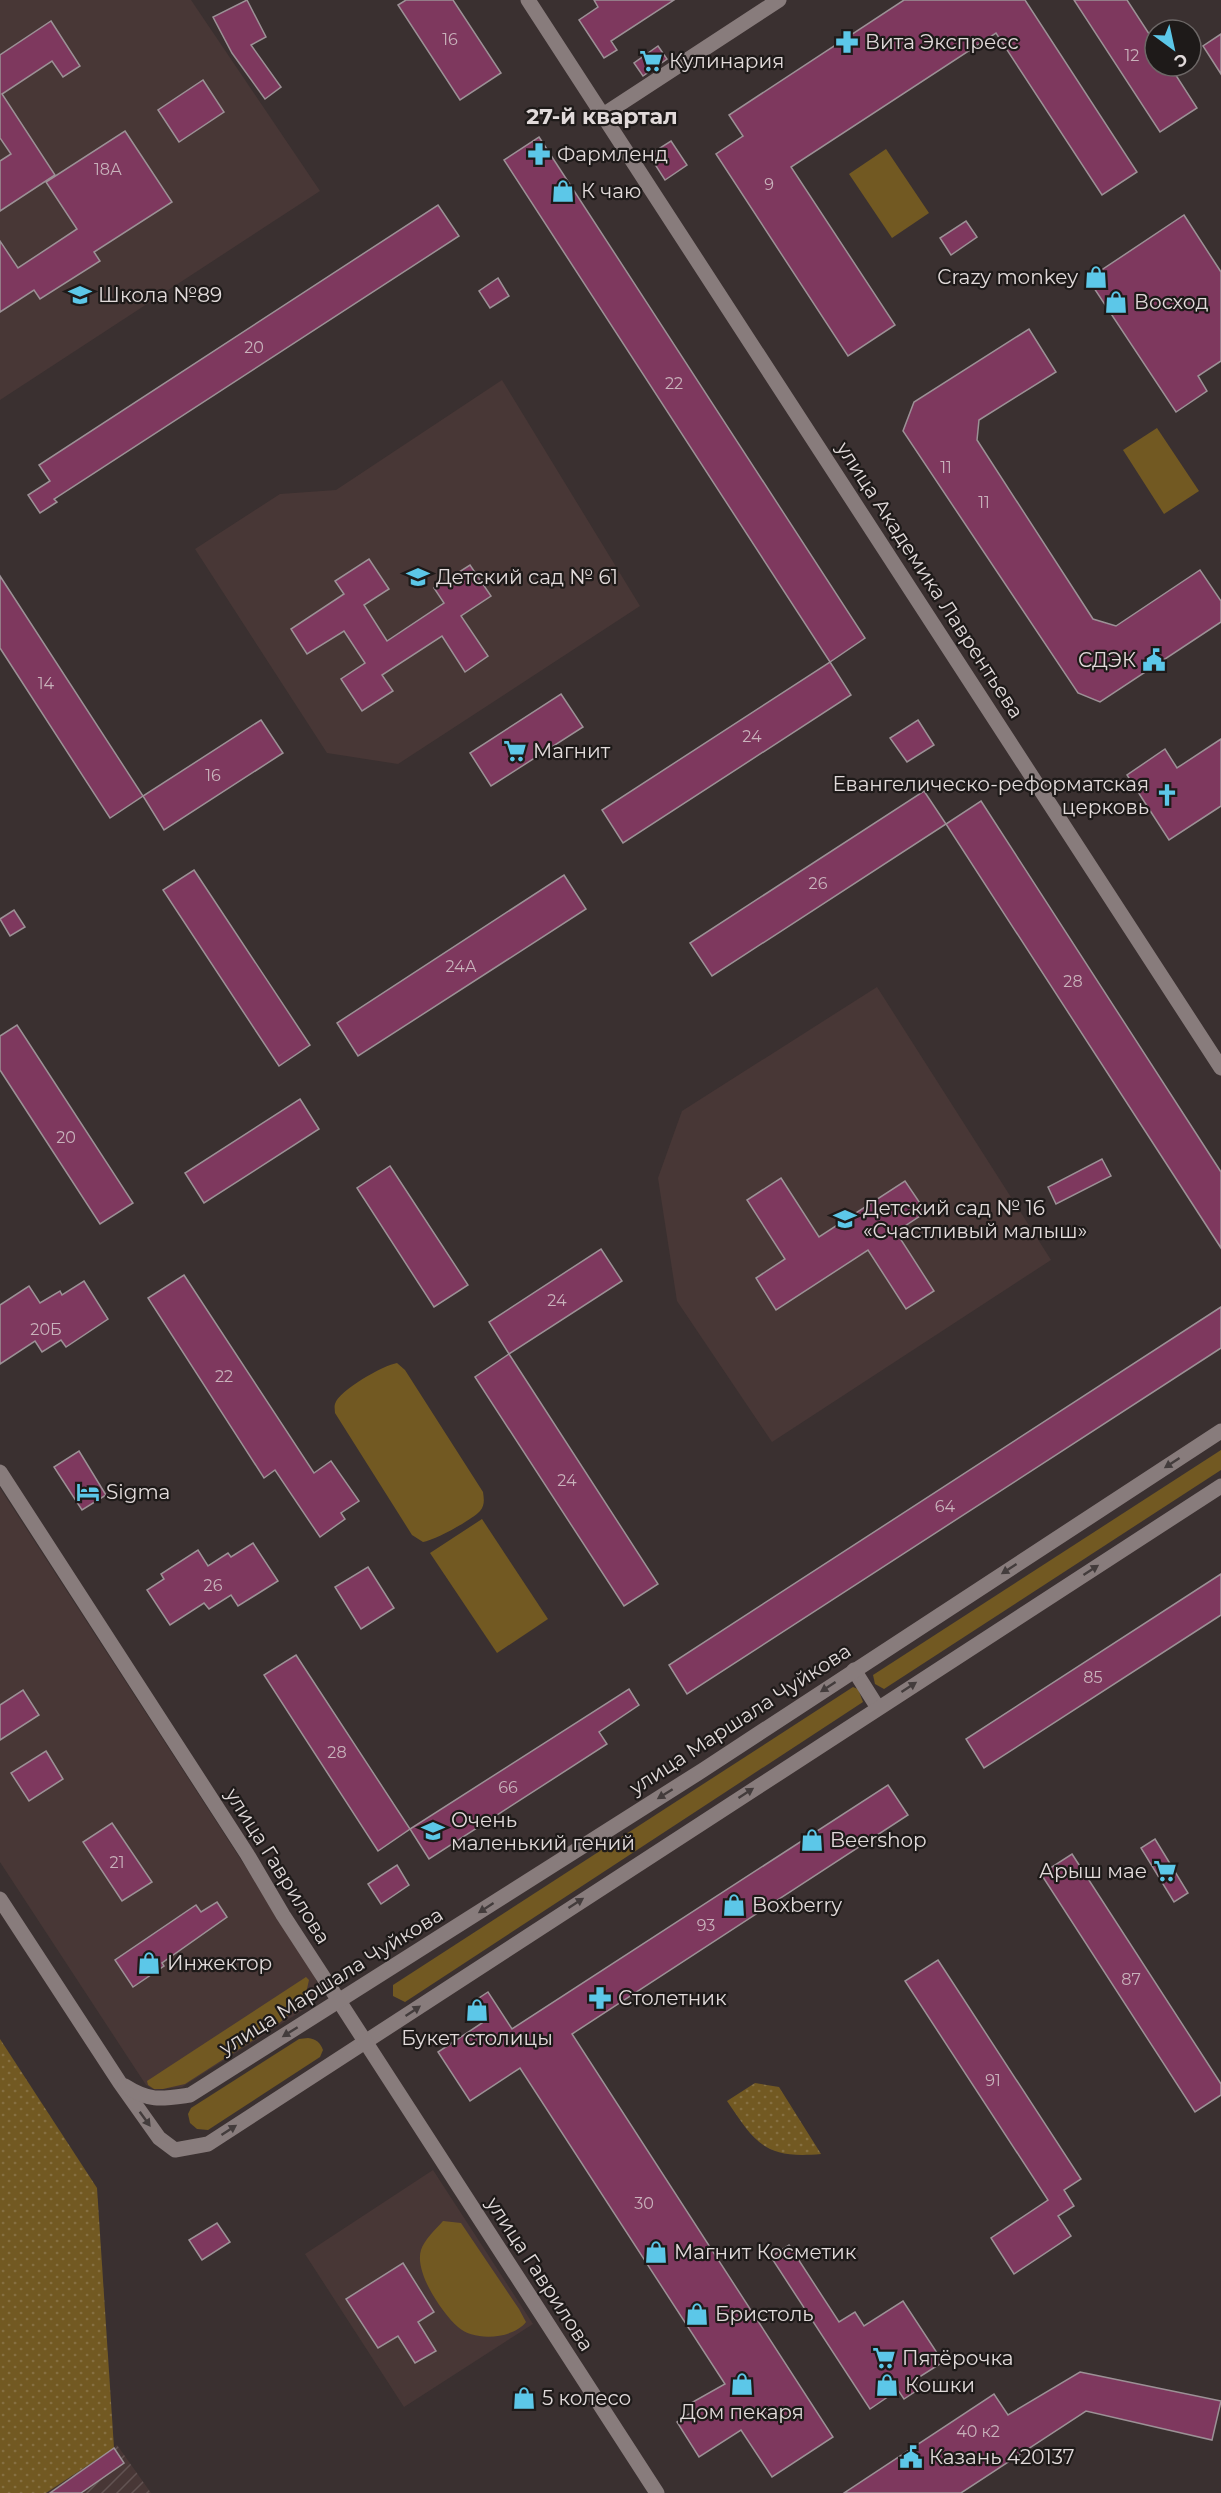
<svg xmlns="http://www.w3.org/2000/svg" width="1221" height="2493" font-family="Montserrat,sans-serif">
<defs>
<pattern id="industrial-furrows" width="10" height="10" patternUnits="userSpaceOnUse" patternTransform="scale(1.5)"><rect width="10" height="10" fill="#483736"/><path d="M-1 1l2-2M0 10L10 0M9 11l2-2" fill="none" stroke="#625352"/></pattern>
<pattern id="park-dots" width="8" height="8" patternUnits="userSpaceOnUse" patternTransform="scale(1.5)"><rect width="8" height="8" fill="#725922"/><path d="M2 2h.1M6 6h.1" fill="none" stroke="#867042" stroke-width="1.8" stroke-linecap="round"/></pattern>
</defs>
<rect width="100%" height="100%" fill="#3a3030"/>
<!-- built -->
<g fill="#483736">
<polygon points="0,0 191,0 320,191 0,400"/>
<polygon points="502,380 640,606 398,764 327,753 195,549 280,494 336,490"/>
<polygon points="877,987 1051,1260 772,1442 677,1301 658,1178 682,1111"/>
<polygon points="0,1488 315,1974 317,1987 311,2001 303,2010 182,2087 155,2090 146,2085 0,1862"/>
<polygon points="433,2170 533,2324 404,2407 305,2254"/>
</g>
<!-- industrial -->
<polygon fill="url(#industrial-furrows)" points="117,2445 151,2493 47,2493"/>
<!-- green -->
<g fill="#725922">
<polygon points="886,149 929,213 892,238 849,174"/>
<polygon points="1157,428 1199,491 1164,514 1123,450"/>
<path d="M397,1363l8,7 78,122c1,7 2,13 -3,19 -8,9 -45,29 -57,31l-11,-7 -77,-122c0,-3 -1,-6 0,-9 4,-14 49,-39 62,-41z"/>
<polygon points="1221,1450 1221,1470 884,1689 875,1684 873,1675"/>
<polygon points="482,1519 548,1619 497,1653 430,1553"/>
<polygon points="853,1687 858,1689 863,1702 405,2002 393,1996 393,1985"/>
<polygon points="306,1977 309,1980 304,2002 278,2024 185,2084 163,2089 154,2089 148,2085 147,2081"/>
<path d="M308,2038c8,1 12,4 15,12l-3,7 -112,73 -11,-1 -7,-6 -2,-9 3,-6 108,-69z"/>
<path d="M443,2221l18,2 58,86 7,13c-13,17 -52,20 -68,5 -16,-14 -44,-55 -37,-77 3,-10 15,-21 22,-29z"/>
</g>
<!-- park -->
<g fill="url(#park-dots)">
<polygon points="0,2039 97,2188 114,2448 46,2493 0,2493"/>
<path d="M755,2083l24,4 42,67c-56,5 -65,-10 -94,-53z"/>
</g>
<!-- building -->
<g fill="#7e385e" stroke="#9c9196" stroke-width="1.5">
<polygon points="247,0 266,37 251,45 281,87 265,99 232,53 213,17"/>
<polygon points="406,0 453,0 501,73 460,100 398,5"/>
<polygon points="594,0 674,0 611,41 617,50 604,58 579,20 598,7"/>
<polygon points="904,0 1025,0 1137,172 1102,195 996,33 791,167 895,325 848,356 716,154 743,136 729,115"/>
<polygon points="1074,0 1127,0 1155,43 1155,66 1170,66 1197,108 1160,132"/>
<polygon points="51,21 80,66 63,77 52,61 2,94 55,175 0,211 0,161 11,154 0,138 0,55"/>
<polygon points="1221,34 1221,74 1203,46"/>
<polygon points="658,46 667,59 643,76 634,63"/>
<polygon points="203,80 224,112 179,142 158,110"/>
<polygon points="125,131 172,202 94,252 100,261 40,299 34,290 0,312 0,241 18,268 77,229 46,182"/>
<polygon points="539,137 865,638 830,662 504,160"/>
<polygon points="671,141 687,165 665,180 649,155"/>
<polygon points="438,205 459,236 54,499 57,502 40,513 28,495 50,481 39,465"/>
<polygon points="1184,215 1221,272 1221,361 1198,376 1207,391 1176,412 1088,279"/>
<polygon points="966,221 977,237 951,255 940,238"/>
<polygon points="498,278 509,296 490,308 479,291"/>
<polygon points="1029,329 1056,372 979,420 977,440 1093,619 1116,626 1200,570 1221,601 1221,622 1100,702 1078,693 903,431 914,402"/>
<polygon points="369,559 389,589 364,605 387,641 444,603 434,588 470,565 491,596 461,616 488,656 465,672 442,636 382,675 393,691 362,711 341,679 365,663 344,631 307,654 291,629 344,594 335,581"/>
<polygon points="0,576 143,796 110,818 0,648"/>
<polygon points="830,662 851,695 623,843 602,810"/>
<polygon points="561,694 583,727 491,786 470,753"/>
<polygon points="261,720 283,753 164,830 143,796"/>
<polygon points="918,720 934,745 907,762 890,738"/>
<polygon points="1221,739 1221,806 1169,840 1127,775 1165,749 1177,768"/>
<polygon points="924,791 946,824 712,976 690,943"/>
<polygon points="981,801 1221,1172 1221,1248 946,824"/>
<polygon points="194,870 310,1045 279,1066 163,890"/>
<polygon points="564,875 586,909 358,1056 337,1023"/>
<polygon points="14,910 25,927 10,936 0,919"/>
<polygon points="17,1025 133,1203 100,1224 0,1070 0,1036"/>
<polygon points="300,1099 319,1129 204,1203 185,1173"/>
<polygon points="1102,1159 1111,1176 1056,1204 1048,1187"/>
<polygon points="390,1166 468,1285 434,1307 357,1188"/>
<polygon points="781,1178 819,1237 905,1181 926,1212 896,1232 934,1291 906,1309 868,1250 776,1310 756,1278 785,1259 747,1200"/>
<polygon points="601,1249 622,1281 509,1354 489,1322"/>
<polygon points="184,1275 314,1473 331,1461 359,1501 341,1513 345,1519 320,1537 275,1470 264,1478 148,1298"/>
<polygon points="84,1281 108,1319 66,1347 61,1340 42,1352 35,1341 0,1364 0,1305 29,1286 40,1303 60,1291 62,1295"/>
<polygon points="1221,1307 1221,1348 687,1694 669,1665"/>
<polygon points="509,1354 658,1584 624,1606 475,1377"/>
<polygon points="79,1451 106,1495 82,1510 54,1467"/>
<polygon points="253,1543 278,1581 238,1606 231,1595 209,1609 204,1603 170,1625 147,1590 164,1579 161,1574 198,1550 208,1566 228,1553 231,1557"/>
<polygon points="368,1567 394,1608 361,1629 335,1587"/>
<polygon points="1221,1574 1221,1615 984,1768 966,1739"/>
<polygon points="296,1655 410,1829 378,1851 264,1675"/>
<polygon points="629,1689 639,1705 599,1732 607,1744 429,1859 410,1829"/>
<polygon points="23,1690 39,1715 0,1740 0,1705"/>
<polygon points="46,1751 63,1779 29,1801 11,1773"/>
<polygon points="888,1785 908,1815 572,2034 833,2437 772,2477 741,2430 699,2457 677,2422 695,2410 691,2403 725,2384 520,2068 470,2101 438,2052 482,2023 470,2004 488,1992 512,2029"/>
<polygon points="112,1823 152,1882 122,1901 83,1842"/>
<polygon points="1155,1839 1188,1893 1174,1902 1141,1848"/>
<polygon points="1072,1854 1221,2084 1221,2095 1195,2112 1041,1874"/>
<polygon points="397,1865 409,1885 381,1904 368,1884"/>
<polygon points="217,1902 227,1917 162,1963 164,1966 133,1987 115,1960 196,1905 201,1912"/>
<polygon points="938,1960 1081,2179 1064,2190 1074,2206 1058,2216 1071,2236 1014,2274 991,2238 1048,2200 905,1981"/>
<polygon points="217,2223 230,2242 202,2260 189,2240"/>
<polygon points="789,2245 839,2322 855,2312 864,2326 903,2301 943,2362 913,2381 919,2389 904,2399 898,2390 870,2409 771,2257"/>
<polygon points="403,2263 434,2312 418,2322 436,2351 415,2363 398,2336 378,2348 346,2299"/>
<polygon points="1080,2372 1221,2401 1212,2440 1086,2411 961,2493 844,2493 994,2394 1008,2415"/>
<polygon points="114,2448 124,2463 81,2493 50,2493"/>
</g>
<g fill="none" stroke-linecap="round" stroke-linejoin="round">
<!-- street -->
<g stroke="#887c7c" stroke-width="15">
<polyline points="528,0 1221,1068"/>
<polyline points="603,115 779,0"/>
<polyline points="0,1472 247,1854 283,1915 339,2001"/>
</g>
<!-- secondary -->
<g stroke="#887c7c" stroke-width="15">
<polyline points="854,1670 878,1708"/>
<polyline points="0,1899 120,2083 159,2138 175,2150 208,2144 1221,1486"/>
<polyline points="339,2001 657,2493"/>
<path d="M125,2086c25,16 37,13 65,9l513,-325 518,-339"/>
</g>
</g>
<!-- one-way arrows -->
<defs><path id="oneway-solid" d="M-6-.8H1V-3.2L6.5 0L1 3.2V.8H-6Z" transform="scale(1.5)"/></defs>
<g fill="#433c3c">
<use href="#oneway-solid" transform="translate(1172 1463) rotate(147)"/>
<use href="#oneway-solid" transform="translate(1009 1569) rotate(147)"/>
<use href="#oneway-solid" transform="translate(1091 1570) rotate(-33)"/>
<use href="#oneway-solid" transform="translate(828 1687) rotate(147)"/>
<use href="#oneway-solid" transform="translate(909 1687) rotate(-33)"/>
<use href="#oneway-solid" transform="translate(746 1793) rotate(-33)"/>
<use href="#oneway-solid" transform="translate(665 1794) rotate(148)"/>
<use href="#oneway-solid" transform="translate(576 1903) rotate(-33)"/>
<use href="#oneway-solid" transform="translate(486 1908) rotate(147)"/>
<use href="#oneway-solid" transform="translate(413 2011) rotate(-34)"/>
<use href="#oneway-solid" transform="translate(290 2032) rotate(148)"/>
<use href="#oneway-solid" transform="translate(145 2119) rotate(54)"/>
<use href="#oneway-solid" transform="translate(229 2130) rotate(-33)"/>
</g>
<!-- icons -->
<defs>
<g id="pharmacy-bare" transform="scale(1.8)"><path d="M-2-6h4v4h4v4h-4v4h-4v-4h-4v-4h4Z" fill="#5cc7e8" stroke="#1e1a19" stroke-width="2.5" paint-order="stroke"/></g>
<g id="supermarket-bare" transform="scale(1.8)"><path d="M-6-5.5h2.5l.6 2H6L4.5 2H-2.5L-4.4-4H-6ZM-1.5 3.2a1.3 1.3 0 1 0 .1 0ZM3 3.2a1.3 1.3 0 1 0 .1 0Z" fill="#5cc7e8" stroke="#1e1a19" stroke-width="2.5" paint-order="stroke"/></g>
<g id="shop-bare" transform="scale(1.8)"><path d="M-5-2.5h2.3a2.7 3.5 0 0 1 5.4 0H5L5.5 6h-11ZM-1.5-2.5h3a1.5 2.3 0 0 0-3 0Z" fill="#5cc7e8" stroke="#1e1a19" stroke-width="2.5" paint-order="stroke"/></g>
<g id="school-bare" transform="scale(1.8)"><path d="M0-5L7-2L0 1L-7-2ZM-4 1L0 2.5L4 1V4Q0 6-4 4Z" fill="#5cc7e8" stroke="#1e1a19" stroke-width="2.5" paint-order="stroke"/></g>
<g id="civic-bare" transform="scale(1.8)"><path d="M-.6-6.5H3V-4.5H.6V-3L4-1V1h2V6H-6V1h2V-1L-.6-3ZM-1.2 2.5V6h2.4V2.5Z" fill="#5cc7e8" stroke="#1e1a19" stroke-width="2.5" paint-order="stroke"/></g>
<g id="church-bare" transform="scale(1.8)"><path d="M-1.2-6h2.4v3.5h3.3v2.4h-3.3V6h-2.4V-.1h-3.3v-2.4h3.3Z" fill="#5cc7e8" stroke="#1e1a19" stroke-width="2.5" paint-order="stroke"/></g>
<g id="hotel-bare" transform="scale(1.8)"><path d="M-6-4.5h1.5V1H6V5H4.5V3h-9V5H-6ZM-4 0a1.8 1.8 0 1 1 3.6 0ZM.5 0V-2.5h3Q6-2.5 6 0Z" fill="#5cc7e8" stroke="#1e1a19" stroke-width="2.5" paint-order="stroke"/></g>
</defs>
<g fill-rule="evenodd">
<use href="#pharmacy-bare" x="847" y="42"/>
<use href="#supermarket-bare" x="651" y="61"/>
<use href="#pharmacy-bare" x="539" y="154"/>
<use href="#shop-bare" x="563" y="191"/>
<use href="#shop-bare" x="1096" y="277"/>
<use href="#school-bare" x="80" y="295"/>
<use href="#shop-bare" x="1116" y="302"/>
<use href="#school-bare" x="418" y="577"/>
<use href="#civic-bare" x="1154" y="660"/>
<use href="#supermarket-bare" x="515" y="751"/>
<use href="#church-bare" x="1167" y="795"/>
<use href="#school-bare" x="845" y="1219"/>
<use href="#hotel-bare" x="88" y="1492"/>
<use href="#school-bare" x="433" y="1831"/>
<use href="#shop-bare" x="812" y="1840"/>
<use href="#supermarket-bare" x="1165" y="1871"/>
<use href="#shop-bare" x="734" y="1905"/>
<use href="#shop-bare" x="149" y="1963"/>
<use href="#pharmacy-bare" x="600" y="1998"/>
<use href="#shop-bare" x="477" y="2010"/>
<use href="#shop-bare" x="656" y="2252"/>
<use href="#shop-bare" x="697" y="2314"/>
<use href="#supermarket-bare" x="884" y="2358"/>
<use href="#shop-bare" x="742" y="2384"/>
<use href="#shop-bare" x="887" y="2385"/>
<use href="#shop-bare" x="524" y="2398"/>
<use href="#civic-bare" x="911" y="2457"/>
</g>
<g text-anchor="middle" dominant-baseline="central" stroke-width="4.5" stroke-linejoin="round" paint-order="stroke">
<!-- number labels -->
<g font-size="16" fill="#c8b2bb">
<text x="450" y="39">16</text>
<text x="1132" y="55">12</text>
<text x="108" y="169">18А</text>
<text x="769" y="184">9</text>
<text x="254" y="347">20</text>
<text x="674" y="383">22</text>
<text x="946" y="467">11</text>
<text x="984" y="502">11</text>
<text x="46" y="683">14</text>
<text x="752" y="736">24</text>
<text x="213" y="775">16</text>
<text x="818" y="883">26</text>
<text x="461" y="966">24А</text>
<text x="1073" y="981">28</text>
<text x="66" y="1137">20</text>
<text x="557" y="1300">24</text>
<text x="46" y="1329">20Б</text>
<text x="224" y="1376">22</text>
<text x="567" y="1480">24</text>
<text x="945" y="1506">64</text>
<text x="213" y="1585">26</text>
<text x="1093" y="1677">85</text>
<text x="337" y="1752">28</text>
<text x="508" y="1787">66</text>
<text x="117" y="1862">21</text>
<text x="706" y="1925">93</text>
<text x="1131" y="1979">87</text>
<text x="993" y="2080">91</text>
<text x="644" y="2203">30</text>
<text x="978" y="2431">40 к2</text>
</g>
<!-- poi labels -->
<g font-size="20" fill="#e1dada" stroke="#1e1a19" text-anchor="start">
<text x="865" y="42">Вита Экспресс</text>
<text x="669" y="61">Кулинария</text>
<text x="557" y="154">Фармленд</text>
<text x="581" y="191">К чаю</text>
<text x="1078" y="277" text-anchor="end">Crazy monkey</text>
<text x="98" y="295">Школа №89</text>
<text x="1134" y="302">Восход</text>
<text x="436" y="577">Детский сад № 61</text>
<text x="1136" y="660" text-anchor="end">СДЭК</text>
<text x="533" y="751">Магнит</text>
<text x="1149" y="784" text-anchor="end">Евангелическо-реформатская<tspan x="1149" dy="23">церковь</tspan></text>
<text x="863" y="1208">Детский сад № 16<tspan x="863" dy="23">«Счастливый малыш»</tspan></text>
<text x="106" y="1492">Sigma</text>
<text x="451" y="1820">Очень<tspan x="451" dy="23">маленький гений</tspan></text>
<text x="830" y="1840">Beershop</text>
<text x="1147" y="1871" text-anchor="end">Арыш мае</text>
<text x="752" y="1905">Boxberry</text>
<text x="167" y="1963">Инжектор</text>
<text x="618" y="1998">Столетник</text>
<text x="477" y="2038" text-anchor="middle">Букет столицы</text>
<text x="674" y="2252">Магнит Косметик</text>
<text x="715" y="2314">Бристоль</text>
<text x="902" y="2358">Пятёрочка</text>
<text x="905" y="2385">Кошки</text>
<text x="542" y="2398">5 колесо</text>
<text x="742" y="2412" text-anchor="middle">Дом пекаря</text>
<text x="929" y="2457">Казань 420137</text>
</g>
<!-- street labels -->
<g font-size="20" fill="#e1dada" stroke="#1e1a19">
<text transform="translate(930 580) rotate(57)">улица Академика Лаврентьева</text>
<text transform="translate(740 1719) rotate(-33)">улица Маршала Чуйкова</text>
<text transform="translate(278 1866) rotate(58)">улица Гаврилова</text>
<text transform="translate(331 1981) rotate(-32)">улица Маршала Чуйкова</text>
<text transform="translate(540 2274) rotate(57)">улица Гаврилова</text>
</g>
<!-- quarter labels -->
<g font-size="22" font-weight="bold" fill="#e1dada" stroke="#1e1a19">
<text x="602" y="116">27-й квартал</text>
</g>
</g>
<!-- north arrow -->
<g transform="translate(1173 48) rotate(147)"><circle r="28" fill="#1e1a19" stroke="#6c6766" stroke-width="1.5"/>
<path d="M0-4.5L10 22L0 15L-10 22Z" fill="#5cc7e8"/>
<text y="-9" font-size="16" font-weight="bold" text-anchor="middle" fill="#e1dada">С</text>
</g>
</svg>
